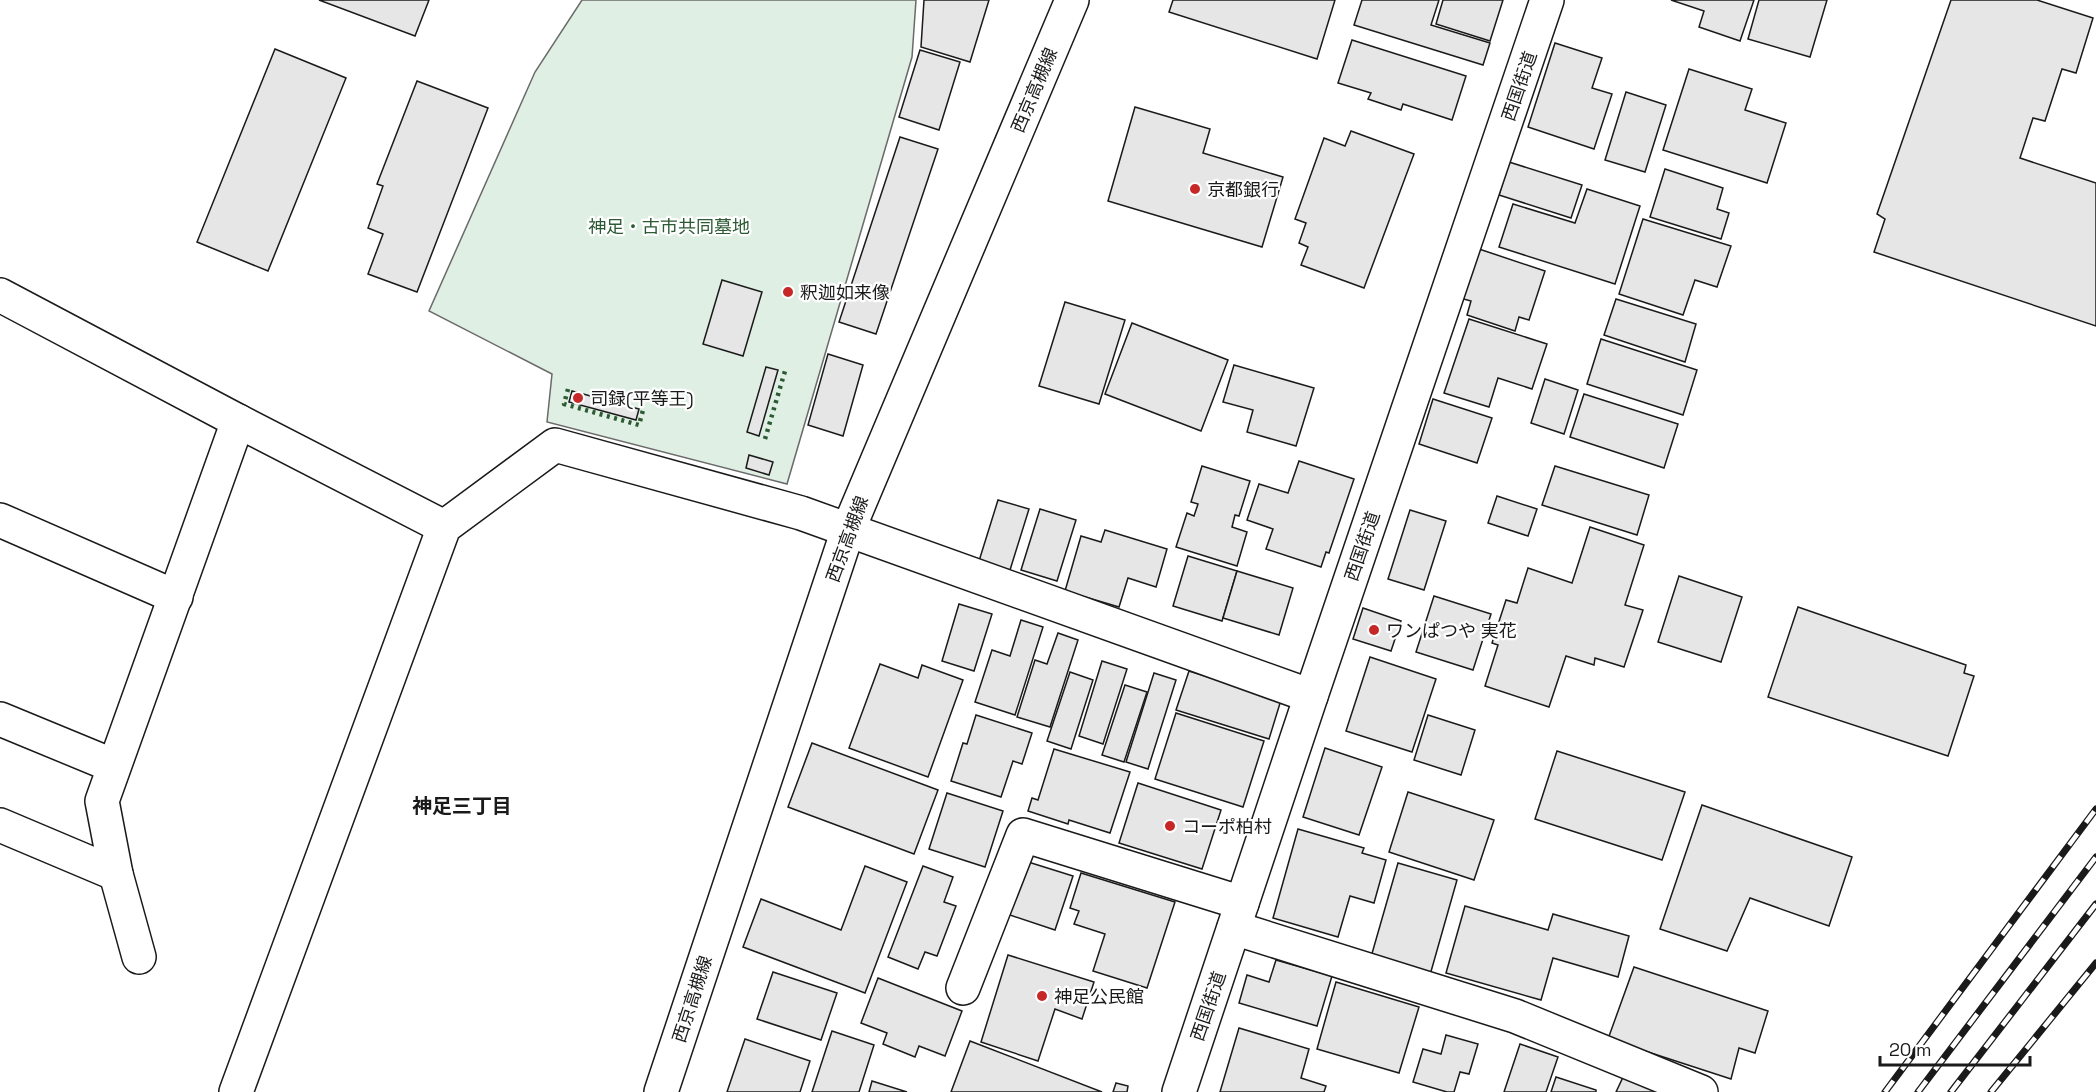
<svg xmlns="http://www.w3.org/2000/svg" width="2096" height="1092" font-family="'Space Grotesk','Noto Sans JP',sans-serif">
<rect width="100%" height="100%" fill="#fff"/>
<!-- green -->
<polygon fill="#e0efe3" stroke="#6a6a6a" stroke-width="1.5" points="582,0 916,0 912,57 787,484 547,422 552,374 429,311 535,72"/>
<!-- building -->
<g fill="#e6e6e6" stroke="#1a1a1a" stroke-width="1.5">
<polygon points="319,0 429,0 415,36"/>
<polygon points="924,0 989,0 970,62 921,47"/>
<polygon points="1173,0 1335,0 1317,59 1169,12"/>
<polygon points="1362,0 1439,0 1431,25 1490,43 1483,65 1354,25"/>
<polygon points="1443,0 1503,0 1490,41 1436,24"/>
<polygon points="1671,0 1754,0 1740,41 1699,27 1704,11"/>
<polygon points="1759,0 1827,0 1810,57 1748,39"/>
<polygon points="1951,0 2037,0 2093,18 2076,73 2062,69 2045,121 2033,118 2020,158 2096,183 2096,326 1874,252 1885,219 1877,214"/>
<polygon points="1352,40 1466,76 1452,120 1403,104 1401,110 1368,99 1371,93 1338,83"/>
<polygon points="1555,43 1602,58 1592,88 1612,94 1594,149 1528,127"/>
<polygon points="275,49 346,78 268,271 197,242"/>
<polygon points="920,50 960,62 939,130 899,117"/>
<polygon points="1689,69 1752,89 1745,110 1786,123 1767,183 1663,150"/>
<polygon points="417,81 488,108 417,292 368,274 383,234 368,228 383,186 377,184"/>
<polygon points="1626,92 1666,105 1645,172 1605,160"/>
<polygon points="1135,107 1210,129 1203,153 1283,177 1262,247 1108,201"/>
<polygon points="1351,131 1414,154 1364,288 1301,265 1308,247 1299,243 1306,223 1295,219 1324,138 1345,146"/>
<polygon points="900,137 938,149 876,334 839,322"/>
<polygon points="1509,162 1582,185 1571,218 1499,195"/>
<polygon points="1665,169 1723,188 1717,209 1729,213 1721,239 1650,217"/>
<polygon points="1587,189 1640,206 1615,284 1499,247 1513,204 1575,223"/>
<polygon points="1643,219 1731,246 1717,287 1695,280 1683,315 1619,294"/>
<polygon points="1476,248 1545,271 1529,320 1519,317 1515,331 1467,315 1471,301 1460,298"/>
<polygon points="722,280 762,292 743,356 703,344"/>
<polygon points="1616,299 1696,324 1685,362 1604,335"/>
<polygon points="1065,302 1125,320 1099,404 1039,386"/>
<polygon points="1469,319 1547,344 1532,389 1498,378 1489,407 1444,393"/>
<polygon points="1132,323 1228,360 1201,431 1105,394"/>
<polygon points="1601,339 1697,370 1683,415 1587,384"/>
<polygon points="828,354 863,365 843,436 808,425"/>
<polygon points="1234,365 1314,388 1296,446 1247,432 1253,410 1223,402"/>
<polygon points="766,367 778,370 759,436 747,432"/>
<polygon points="1545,379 1578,390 1564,434 1531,423"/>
<polygon points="572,391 639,409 636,420 569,402"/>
<polygon points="1584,394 1678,424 1664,468 1570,437"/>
<polygon points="1433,399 1492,418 1477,463 1419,444"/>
<polygon points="749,455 773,462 769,475 746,468"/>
<polygon points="1299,461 1354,479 1329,553 1326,552 1321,567 1266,549 1273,529 1247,520 1259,484 1288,493"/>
<polygon points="1202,466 1250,481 1239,516 1235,515 1232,527 1247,532 1237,566 1176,547 1187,513 1194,516 1198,504 1191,502"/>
<polygon points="1555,466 1649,495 1637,535 1542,505"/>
<polygon points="1497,496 1537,509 1528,536 1488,523"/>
<polygon points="998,500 1029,509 1010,570 979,561"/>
<polygon points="1040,509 1076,520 1057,581 1021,570"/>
<polygon points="1410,510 1446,521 1424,590 1388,579"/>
<polygon points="1590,527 1644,545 1625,605 1643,610 1624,667 1595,658 1594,665 1566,656 1549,707 1485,686 1498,645 1492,643 1506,600 1517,603 1528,568 1572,583"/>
<polygon points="1105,530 1167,549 1156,587 1128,578 1119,607 1065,591 1081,536 1101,542"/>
<polygon points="1188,556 1237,571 1222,621 1173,606"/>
<polygon points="1237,571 1293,588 1279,635 1223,618"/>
<polygon points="1679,576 1742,597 1721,662 1658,642"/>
<polygon points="1434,596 1491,614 1473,670 1416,652"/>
<polygon points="959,604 992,614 974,671 942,661"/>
<polygon points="1798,607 1966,665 1964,673 1974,676 1948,756 1768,697"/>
<polygon points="1363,608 1401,621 1391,651 1353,639"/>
<polygon points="1021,620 1043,627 1015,715 975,702 992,650 1010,656"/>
<polygon points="1058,633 1078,640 1050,727 1017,717 1035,660 1047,664"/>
<polygon points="1370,657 1436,679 1412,752 1346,731"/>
<polygon points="1102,661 1127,669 1103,744 1079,736"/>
<polygon points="880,664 918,678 922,665 963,680 928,777 849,748"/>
<polygon points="1189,671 1281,700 1269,739 1176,710"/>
<polygon points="1070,672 1093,680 1071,749 1047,741"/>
<polygon points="1154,673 1176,680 1148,769 1126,762"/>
<polygon points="1125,685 1147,692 1124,762 1102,755"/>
<polygon points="1176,713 1264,741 1243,807 1155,779"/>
<polygon points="976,715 1032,733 1022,764 1013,761 1001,797 951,781 963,743 967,744"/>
<polygon points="1428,715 1475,730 1461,775 1414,760"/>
<polygon points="812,743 938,790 914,854 788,807"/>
<polygon points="1325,748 1382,767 1359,835 1303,817"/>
<polygon points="1054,749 1130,772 1110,833 1069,820 1068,824 1028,811 1032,798 1038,800"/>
<polygon points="1557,751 1685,792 1662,860 1535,819"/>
<polygon points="1138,783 1221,810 1202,869 1119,843"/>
<polygon points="1408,792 1494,820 1474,880 1389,852"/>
<polygon points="947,793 1003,811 985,867 929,849"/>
<polygon points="1702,805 1852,857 1829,926 1750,898 1727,951 1660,929"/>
<polygon points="1298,829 1364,848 1362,853 1386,860 1374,903 1350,896 1338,937 1273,918"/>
<polygon points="1025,861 1073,876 1055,930 1007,914"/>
<polygon points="1398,863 1457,880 1430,975 1371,957"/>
<polygon points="865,866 907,882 865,993 743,947 761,899 841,930"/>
<polygon points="923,866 953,877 944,902 956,906 937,956 925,952 918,969 888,957"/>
<polygon points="1081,873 1175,902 1147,988 1093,971 1105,934 1074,924 1079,911 1070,908"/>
<polygon points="1465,906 1548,930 1553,914 1629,936 1618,977 1553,958 1541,1000 1446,973"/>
<polygon points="1008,955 1094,982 1082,1019 1055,1009 1038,1061 981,1042"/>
<polygon points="1276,960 1332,976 1317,1026 1239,1003 1247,975 1269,982"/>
<polygon points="1634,967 1768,1011 1755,1053 1739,1048 1731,1079 1608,1039"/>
<polygon points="773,972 837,993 821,1040 757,1019"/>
<polygon points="878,978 962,1011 945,1056 919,1046 915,1057 883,1044 887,1033 861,1023"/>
<polygon points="1336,982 1419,1007 1399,1073 1317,1049"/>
<polygon points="1239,1028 1309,1049 1301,1078 1326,1086 1324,1092 1220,1092"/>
<polygon points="832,1031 874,1045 859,1092 812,1092"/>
<polygon points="1446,1035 1478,1044 1469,1074 1460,1072 1454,1092 1447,1092 1413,1082 1423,1049 1441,1054"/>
<polygon points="745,1039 810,1061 800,1092 727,1092"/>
<polygon points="970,1041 1102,1092 951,1092"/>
<polygon points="1520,1044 1558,1057 1546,1092 1504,1092"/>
<polygon points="1625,1073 1664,1092 1616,1092"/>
<polygon points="1556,1077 1596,1090 1596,1092 1551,1092"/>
<polygon points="872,1081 907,1092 869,1092"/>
<polygon points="1116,1083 1128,1086 1127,1092 1113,1092"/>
</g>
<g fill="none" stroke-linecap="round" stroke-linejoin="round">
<!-- minor casing -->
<g stroke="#1a1a1a" stroke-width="36">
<g id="minor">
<polyline points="0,295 238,421 102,801 116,874 139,957"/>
<polyline points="238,421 444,527"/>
<polyline points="0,520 176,597"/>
<polyline points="0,719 114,766"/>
<polyline points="0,825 116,874"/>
<polyline points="1234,928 1515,1016 1701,1092"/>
<polyline points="963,988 1023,835 1242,903"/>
<polyline points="236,1092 444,527 555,445 801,513 1311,696"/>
<polyline points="1179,1092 1311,696 1547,0"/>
</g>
</g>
<!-- major casing -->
<g stroke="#1a1a1a" stroke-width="36">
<polyline id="major" points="661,1092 848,530 1072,0"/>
</g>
<!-- minor -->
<use href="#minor" stroke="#fff" stroke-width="33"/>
<!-- major -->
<use href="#major" stroke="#fff" stroke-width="33"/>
<!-- rail casing -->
<g stroke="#1a1a1a" stroke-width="7">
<g id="rail">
<polyline points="1885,1092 2096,809"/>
<polyline points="1918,1092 2096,857"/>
<polyline points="1951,1092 2096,904"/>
<polyline points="1991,1092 2096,963"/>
</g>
</g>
<!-- rail -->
<use href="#rail" stroke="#fff" stroke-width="4.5" stroke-dasharray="14" stroke-linecap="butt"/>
<!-- hedge -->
<g stroke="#2b5a34" stroke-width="4.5" stroke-dasharray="3 4.5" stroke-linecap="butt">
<polyline points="568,389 564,404 639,425 643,410"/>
<polyline points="765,439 785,371"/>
</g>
</g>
<!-- markers -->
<g fill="#c62828" stroke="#fff" stroke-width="2">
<circle cx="1195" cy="189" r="6"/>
<circle cx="788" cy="292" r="6"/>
<circle cx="578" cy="398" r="6"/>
<circle cx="1374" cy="630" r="6"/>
<circle cx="1170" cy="826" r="6"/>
<circle cx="1042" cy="996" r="6"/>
</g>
<g text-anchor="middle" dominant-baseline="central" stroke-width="4.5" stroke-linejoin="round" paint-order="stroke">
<!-- street labels -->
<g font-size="18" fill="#1a1a1a" stroke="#fff">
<text transform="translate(1519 86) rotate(-71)">西国街道</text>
<text transform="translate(1034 90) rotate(-67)">西京高槻線</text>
<text transform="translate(847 539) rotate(-70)">西京高槻線</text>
<text transform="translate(1362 546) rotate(-71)">西国街道</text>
<text transform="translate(692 999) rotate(-72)">西京高槻線</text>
<text transform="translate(1208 1006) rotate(-71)">西国街道</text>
</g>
<!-- poi labels -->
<g font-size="18" fill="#1a1a1a" stroke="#fff" text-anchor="start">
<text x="1207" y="189">京都銀行</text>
<text x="800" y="292">釈迦如来像</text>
<text x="590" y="398">司録(平等王)</text>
<text x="1386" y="630">ワンぱつや 実花</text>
<text x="1182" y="826">コーポ柏村</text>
<text x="1054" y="996">神足公民館</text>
</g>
<!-- park labels -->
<g font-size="18" fill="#2b5a34" stroke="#fff">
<text x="669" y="226">神足・古市共同墓地</text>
</g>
<!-- neighbourhood labels -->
<g font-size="20" font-weight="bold" fill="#1a1a1a" stroke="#fff">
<text x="462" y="806">神足三丁目</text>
</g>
</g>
<!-- scale -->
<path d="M1880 1056v9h150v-9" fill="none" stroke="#1a1a1a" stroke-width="3"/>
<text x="1889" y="1056" font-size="18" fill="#1a1a1a" stroke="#ffffff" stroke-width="4.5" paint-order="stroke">20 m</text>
</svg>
